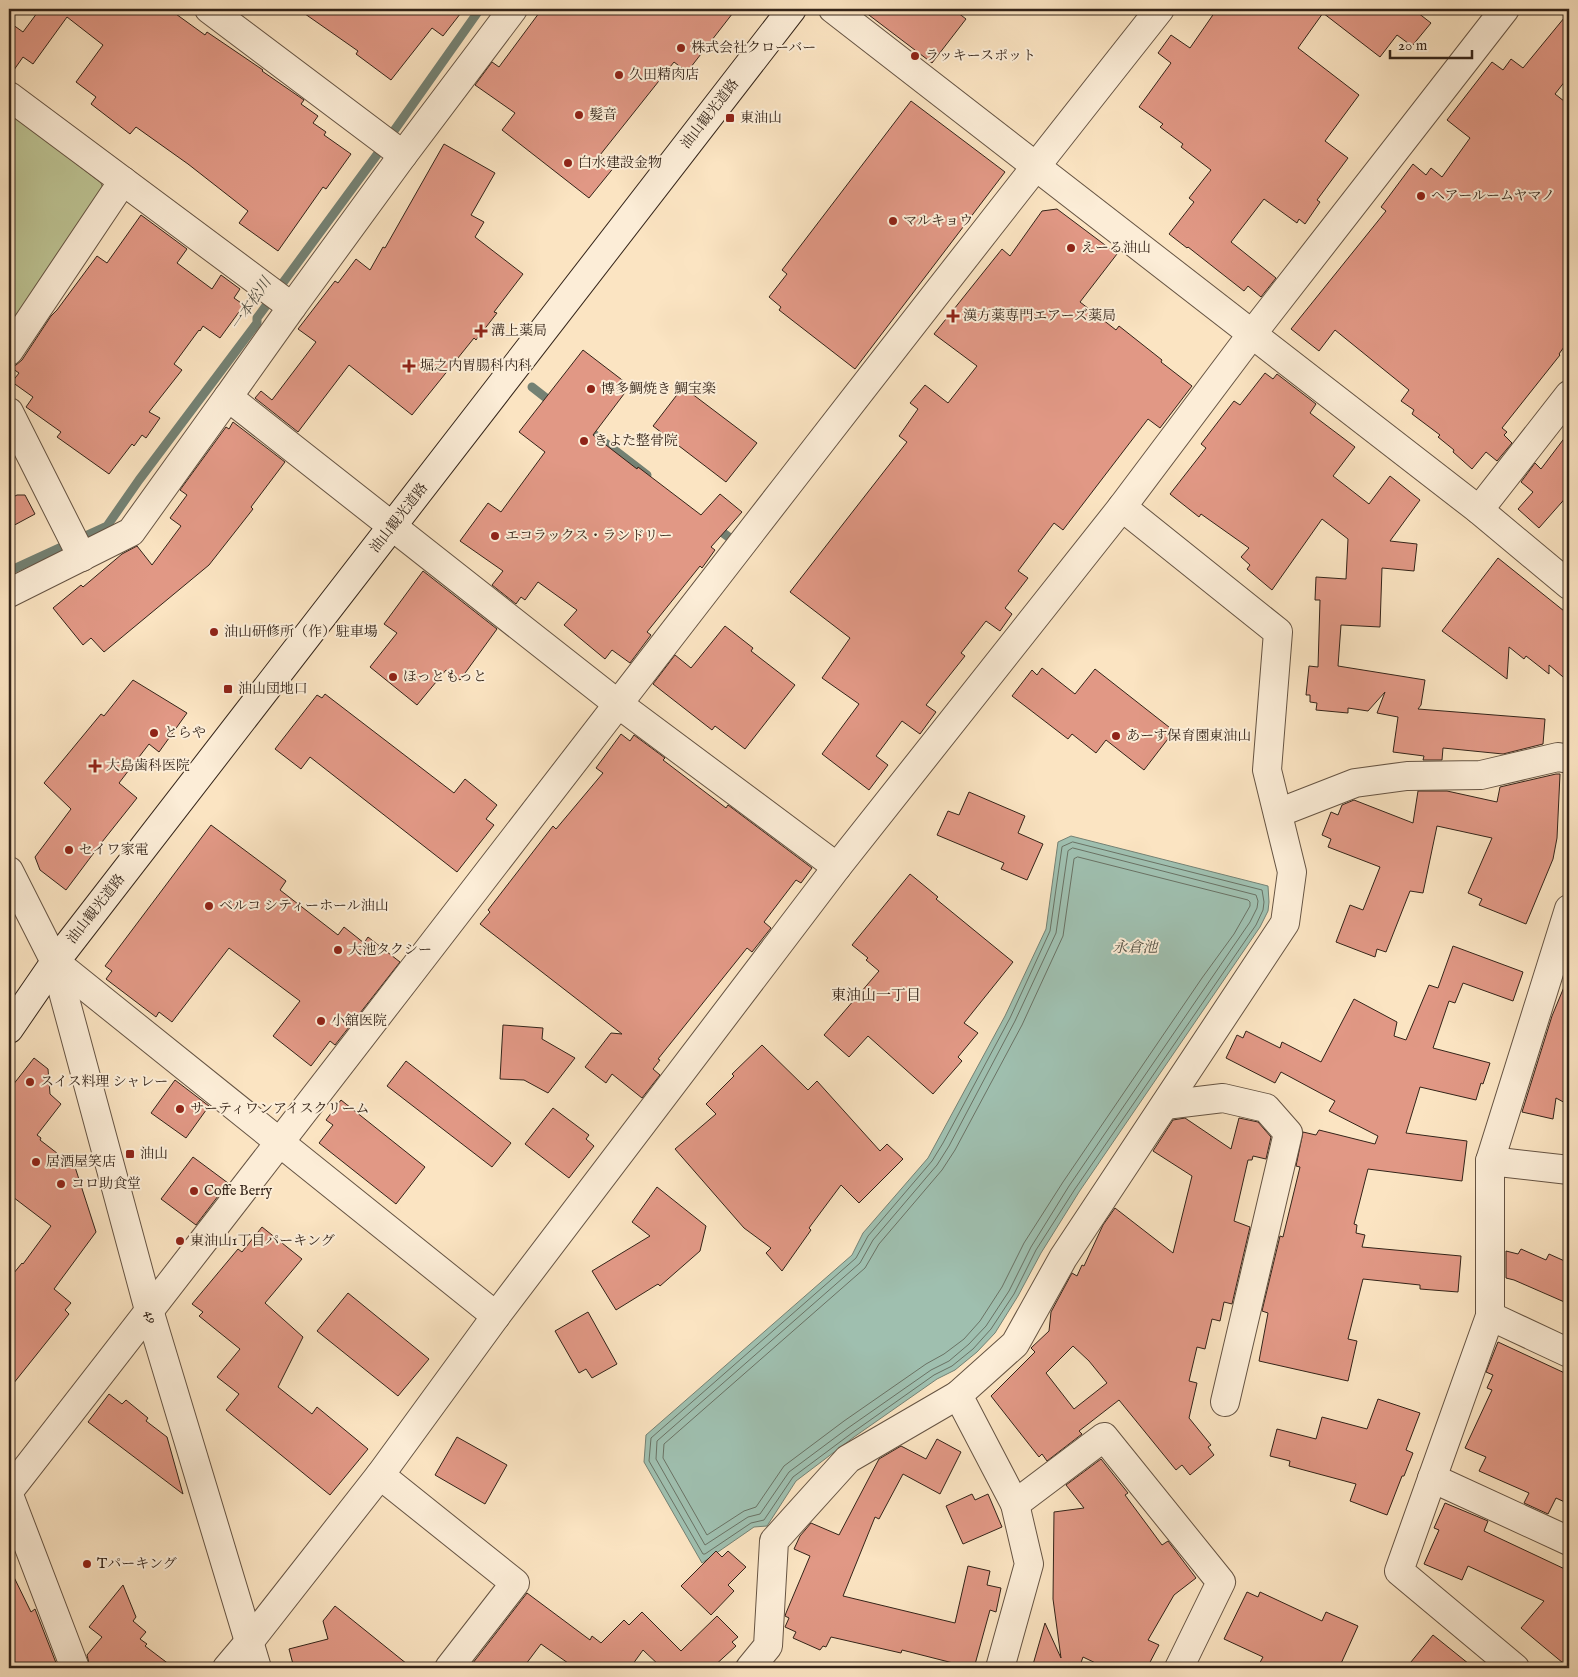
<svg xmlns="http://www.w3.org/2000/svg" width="1578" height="1677" font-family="'IM FELL English','Noto Serif JP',serif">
<rect width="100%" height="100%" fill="#fbe4c2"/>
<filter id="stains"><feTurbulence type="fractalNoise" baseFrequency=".004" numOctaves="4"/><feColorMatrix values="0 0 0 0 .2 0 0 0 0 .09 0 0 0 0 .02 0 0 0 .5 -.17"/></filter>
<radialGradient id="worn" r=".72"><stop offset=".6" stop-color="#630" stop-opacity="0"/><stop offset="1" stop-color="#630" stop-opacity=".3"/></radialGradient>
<!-- green -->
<polygon fill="#bdc494" stroke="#787456" points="9,111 101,183 106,197 9,330"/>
<!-- water -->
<polygon fill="#9fbfaf" stroke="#748173" points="1071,836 1268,886 1269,902 1268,911 1260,927 1079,1192 1041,1253 1018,1296 995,1333 977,1352 955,1370 937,1379 854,1437 796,1481 767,1526 754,1527 702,1563 644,1462 646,1435 852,1255 863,1233 928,1158 1005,1016 1046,929 1058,842"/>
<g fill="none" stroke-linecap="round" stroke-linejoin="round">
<!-- shore -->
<g stroke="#6a7264" stroke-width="1">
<polygon points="1073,842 1262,890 1264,902 1263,910 1256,925 1075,1189 1036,1250 1014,1294 991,1329 973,1349 952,1366 934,1375 852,1433 793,1477 764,1520 751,1523 705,1554 703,1554 649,1461 651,1438 856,1258 868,1236 932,1161 943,1143 1010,1018 1050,931 1062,847"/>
<polygon points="1073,848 1256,895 1258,901 1257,908 1250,922 1069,1186 1031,1247 1009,1291 986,1326 969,1344 949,1361 931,1370 848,1428 789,1472 760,1514 748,1517 705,1545 656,1459 657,1441 860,1263 873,1240 937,1165 949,1146 1015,1021 1056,933 1068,851"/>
<polygon points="1078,857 1248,900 1250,902 1250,906 1234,934 1202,978 1063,1182 1024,1243 1002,1287 980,1321 964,1339 944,1354 926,1364 844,1421 784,1466 756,1507 744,1511 707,1535 663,1458 664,1444 865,1268 879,1244 942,1170 955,1150 1022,1025 1063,936 1074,859"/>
</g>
<!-- stream -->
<g stroke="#748173" stroke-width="9">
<polyline points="532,387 555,405"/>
<polyline points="586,428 647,475"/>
<polyline points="715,527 730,538"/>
<polyline points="9,571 107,526 139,480 257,323 257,318 379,152 480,9"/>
</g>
</g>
<!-- building -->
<g fill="#e19885" stroke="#342419" fill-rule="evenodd">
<polygon points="40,9 169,9 205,35 207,32 263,70 262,71 304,100 301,104 318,116 313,123 326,132 324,135 351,154 326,189 323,187 278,251 239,223 248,211 188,164 136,127 130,134 91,104 96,97 76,82 103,45 67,17 33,64 23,57 9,77 9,22 23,32"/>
<polygon points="298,9 464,9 443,36 432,28 391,80 356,54 358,51"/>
<polygon points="542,9 736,9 687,72 674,62 600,155 615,166 589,198 502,130 515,113 475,85 492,62 499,67"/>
<polygon points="861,9 953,9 966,19 932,63"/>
<polygon points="1217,9 1413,9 1431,23 1412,46 1397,35 1380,57 1323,13 1298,48 1359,95 1325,141 1348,158 1317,200 1320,202 1305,224 1299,219 1297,223 1264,199 1231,242 1276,278 1261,297 1248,286 1244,291 1188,247 1187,248 1169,234 1194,202 1189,198 1211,170 1181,147 1183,144 1160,127 1163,124 1139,107 1171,63 1158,53 1171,35 1190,48"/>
<polygon points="1569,12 1569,76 1555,94 1569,105 1569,340 1559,354 1560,355 1502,428 1507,432 1504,435 1512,443 1497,461 1486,452 1472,469 1453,452 1454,450 1438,437 1440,435 1412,414 1414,410 1401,401 1409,390 1335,330 1319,351 1291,329 1386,211 1381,207 1413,164 1426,175 1431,168 1442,177 1470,138 1447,120 1492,62 1503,70 1511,59 1523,68"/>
<polygon points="911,101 1005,172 855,369 779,310 781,307 769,297 787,274 782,270"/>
<polygon points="444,144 495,173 471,215 484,222 475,237 523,274 494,312 497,313 476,340 474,338 412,415 349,365 298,432 255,398 261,391 272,400 316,342 298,329 335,281 338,283 356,259 370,270 383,247 385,248"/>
<polygon points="1057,209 1117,254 1080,302 1116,330 1119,326 1162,360 1161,362 1192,386 1160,428 1148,419 1063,530 1054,523 1018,571 1028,578 1005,608 1012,614 1000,631 986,621 961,653 965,656 926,705 936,712 920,734 902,721 876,756 888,765 869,790 822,754 859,704 822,678 850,638 790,592 907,442 899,436 918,409 910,403 925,385 948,403 977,366 934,334 1002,249 1010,256 1042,211"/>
<polygon points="141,215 187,249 177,263 212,289 221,275 240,289 234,298 244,305 220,338 203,326 200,331 199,330 174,364 182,370 149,412 160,418 146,438 142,435 134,446 132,444 109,474 57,437 61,432 26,407 33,397 12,382 19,373 10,367 16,365 22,360 51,316 57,310 97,256 107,263"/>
<polygon points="583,350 630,386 593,435 637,469 638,467 701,515 720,494 742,512 711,547 715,550 702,568 700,566 647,632 651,635 630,663 612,650 605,659 564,625 577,610 538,582 525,600 521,597 516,604 492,585 503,571 460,541 488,503 501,512 545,452 519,432"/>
<polygon points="1265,373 1273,379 1277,374 1316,404 1310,413 1355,447 1333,476 1369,504 1390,476 1420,500 1390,541 1417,544 1414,571 1382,568 1380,627 1341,625 1338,666 1425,680 1421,705 1418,709 1545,719 1543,744 1503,754 1443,748 1442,760 1423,760 1424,756 1393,752 1398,717 1377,713 1385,692 1368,711 1348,708 1348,713 1316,710 1317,703 1310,702 1310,695 1306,695 1309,666 1318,667 1320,600 1315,600 1316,577 1346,579 1348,539 1322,519 1272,590 1247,569 1250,565 1241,557 1249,548 1201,514 1199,517 1170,494 1206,448 1201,444 1234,401 1240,405"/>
<polygon points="683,387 757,443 726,482 653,426"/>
<polygon points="233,422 285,462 251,507 253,509 209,565 104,652 91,638 83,645 53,608 81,585 83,587 122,554 137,546 152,565 181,526 170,518 187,495 180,490 226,427 229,429"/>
<polygon points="1569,432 1569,494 1539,528 1518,509 1533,492 1521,482 1535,463 1541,469"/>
<polygon points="17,495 25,495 35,514 9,528 9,499"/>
<polygon points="1498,558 1569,615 1569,682 1549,665 1549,674 1526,656 1524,659 1509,647 1507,679 1442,631"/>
<polygon points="423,571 497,629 460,680 446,670 417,705 370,667 397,633 384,624"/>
<polygon points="725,626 753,648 751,651 795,685 745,749 715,726 712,730 653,684 675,655 691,668"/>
<polygon points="1042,668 1075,694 1095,669 1174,731 1144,770 1106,740 1096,753 1072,734 1068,739 1012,696 1032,670 1037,675"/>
<polygon points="133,680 187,713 159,752 149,744 119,783 137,798 102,842 66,890 40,870 35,857 71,809 44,783 101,714 104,716"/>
<polygon points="325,694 454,793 465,779 497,805 486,819 494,825 457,872 310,757 301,769 275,749 317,695 322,698"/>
<polygon points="621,734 630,741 634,735 665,758 663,760 726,808 728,805 812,868 801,883 796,880 764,922 771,928 752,952 747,948 658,1059 660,1060 653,1069 660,1075 642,1098 612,1074 606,1083 585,1067 611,1033 622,1034 480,924 490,912 488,910 553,826 556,829 603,773 596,768"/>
<polygon points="1556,774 1560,774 1557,838 1553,859 1526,924 1479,905 1482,899 1468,893 1492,838 1437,826 1423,893 1410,891 1386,952 1377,949 1375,957 1336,942 1350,905 1363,910 1380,867 1328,847 1331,839 1322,835 1331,812 1338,815 1342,805 1354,800 1413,823 1418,791 1447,791 1497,802 1500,787"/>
<polygon points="969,792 1025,816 1018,833 1043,844 1027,880 1001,869 1004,863 937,835 948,811 959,815"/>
<polygon points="211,825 286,881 280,890 338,935 344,927 364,943 368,937 400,962 335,1045 330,1041 311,1066 273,1036 300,1001 229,948 172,1022 159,1012 156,1017 106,979 112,971 105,966"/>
<polygon points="910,874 938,897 936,899 1013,962 964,1023 978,1033 958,1057 962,1061 933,1094 868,1036 849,1057 824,1035 879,971 866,960 868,958 852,945"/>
<polygon points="1453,946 1523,972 1513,1001 1463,983 1455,1003 1449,1001 1433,1048 1490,1063 1483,1084 1481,1083 1476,1100 1420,1087 1406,1133 1467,1141 1462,1181 1368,1169 1354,1224 1357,1225 1356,1233 1365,1235 1362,1247 1461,1256 1458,1292 1420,1289 1420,1285 1363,1279 1348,1339 1357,1341 1348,1381 1259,1361 1268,1313 1262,1311 1280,1236 1283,1237 1300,1167 1296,1166 1303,1132 1316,1135 1319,1130 1375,1144 1378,1136 1329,1111 1335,1101 1281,1072 1275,1083 1226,1058 1237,1035 1243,1038 1246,1031 1280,1048 1282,1042 1321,1062 1354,999 1397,1022 1394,1036 1406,1040 1429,985 1438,988"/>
<polygon points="1569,975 1569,1105 1556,1098 1553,1119 1522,1112 1552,1016"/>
<polygon points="503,1025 543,1028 542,1039 575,1058 548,1093 524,1080 500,1079"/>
<polygon points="762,1045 808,1090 817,1081 880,1151 887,1144 903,1159 859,1203 841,1185 809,1228 811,1230 782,1271 766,1253 771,1248 744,1228 675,1149 716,1114 706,1104 734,1076 732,1074"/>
<polygon points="34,1058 48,1069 50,1094 61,1104 37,1135 41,1138 40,1140 75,1167 96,1232 54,1289 71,1303 65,1310 69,1314 9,1389 9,1279 22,1263 23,1264 51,1226 9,1194 9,1090"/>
<polygon points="406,1061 511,1143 492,1167 387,1086"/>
<polygon points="175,1080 209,1106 186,1138 151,1113"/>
<polygon points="341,1100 425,1167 396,1204 319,1143 333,1125 326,1120"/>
<polygon points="553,1108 589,1135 586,1139 594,1146 569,1178 525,1144"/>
<path d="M1185,1118l46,31 8,-31 19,4 13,15 -5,22 -13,-3 -1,4h-4l-14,61 16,6 -18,77 -8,-2 -4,19 -8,-2 -7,30 -8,-2 -8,34 8,2 -8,35 22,27 -3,2 6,8 -24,20 -8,-10 -6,5 -57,-70 -40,31 3,3 -35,27 -5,-7 -3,3 -48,-61 44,-44 -4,-4 18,-17 2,-19 21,-39 5,3 5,-11 2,1 19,-41 12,-17 58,45 19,-77 -39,-25 20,-31zM1073,1346l16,15 18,22 -33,26 -28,-36z"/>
<polygon points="193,1157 228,1183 196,1225 161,1199"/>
<polygon points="657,1187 706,1226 700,1251 660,1286 658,1284 616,1310 592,1271 650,1236 632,1222"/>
<polygon points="262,1227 302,1259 265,1303 303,1337 278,1387 312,1414 317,1407 368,1449 330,1495 226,1410 239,1394 217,1377 240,1349 199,1316 203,1312 192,1304 238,1249 242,1252"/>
<polygon points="1521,1249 1546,1260 1549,1254 1569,1263 1569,1304 1514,1280 1506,1278 1506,1251 1518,1254"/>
<polygon points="348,1293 429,1359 398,1396 317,1331"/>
<polygon points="588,1312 617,1364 592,1378 586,1369 579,1373 555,1331"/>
<polygon points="1498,1342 1569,1375 1569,1504 1556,1498 1548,1514 1524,1503 1529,1493 1479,1471 1486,1457 1465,1448 1492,1390 1487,1388 1493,1375 1486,1372"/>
<polygon points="109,1394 122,1404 126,1400 148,1418 146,1421 167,1437 183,1494 88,1422"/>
<polygon points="1378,1399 1420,1413 1406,1450 1413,1453 1404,1476 1402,1476 1387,1515 1350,1501 1356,1484 1289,1466 1290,1461 1270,1456 1277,1429 1316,1439 1322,1417 1367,1429"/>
<polygon points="457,1437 507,1465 485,1504 435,1475"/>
<polygon points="937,1439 961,1452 940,1494 903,1474 879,1519 875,1517 843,1596 955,1623 968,1566 990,1571 987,1585 1001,1588 996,1612 990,1610 974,1668 952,1668 953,1663 902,1650 901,1653 831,1637 826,1647 823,1646 820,1650 793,1638 796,1632 785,1627 789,1618 785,1616 786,1613 810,1556 794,1549 800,1536 811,1523 839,1535 879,1459 901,1446 926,1459"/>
<polygon points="1101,1459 1128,1493 1125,1495 1162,1545 1168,1541 1196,1578 1174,1595 1148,1640 1159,1645 1147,1668 1106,1668 1083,1657 1079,1668 1032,1668 1045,1623 1061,1658 1053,1599 1054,1512 1084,1508 1066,1485"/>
<polygon points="972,1494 975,1500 988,1494 1002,1527 963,1544 946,1506"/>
<polygon points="1445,1503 1488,1521 1484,1531 1569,1571 1569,1668 1521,1628 1544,1601 1468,1566 1462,1580 1424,1564 1439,1530 1434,1528"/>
<polygon points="716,1551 722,1557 728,1551 746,1567 728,1585 734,1591 711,1615 681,1586"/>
<polygon points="9,1567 31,1612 35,1609 58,1668 9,1668"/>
<polygon points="123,1585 136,1617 133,1621 146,1632 140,1639 147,1644 145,1646 174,1668 90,1668 87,1655 102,1637 89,1627"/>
<polygon points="1247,1592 1258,1597 1260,1592 1322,1621 1326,1612 1358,1626 1339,1668 1257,1668 1263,1657 1224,1639"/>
<polygon points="527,1593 590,1640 592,1636 601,1643 624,1620 629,1625 642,1612 681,1651 717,1616 738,1637 732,1642 736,1646 712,1668 662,1668 643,1650 630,1668 575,1668 541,1644 523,1668 469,1668"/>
<polygon points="335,1606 412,1668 294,1668 289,1649 328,1639 323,1621"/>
<polygon points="1433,1635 1474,1668 1406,1668"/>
</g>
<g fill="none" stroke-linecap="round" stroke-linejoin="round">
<!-- minor casing -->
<g stroke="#665443" stroke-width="30">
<g id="minor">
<polyline points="209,9 403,155 292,307"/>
<polyline points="9,96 292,307 228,397 609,697 837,867"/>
<polyline points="403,155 513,9"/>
<polyline points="9,351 123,181"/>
<polyline points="9,412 82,557"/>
<polyline points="1479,510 1569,395"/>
<polyline points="9,593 131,532 228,397"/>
<polyline points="1278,813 1355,783 1407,776 1481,775 1558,757 1569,759"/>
<polyline points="55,962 496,1316"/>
<polyline points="1165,1105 1223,1098 1266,1108 1288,1133 1225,1402"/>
<polyline points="1490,1161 1569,1170"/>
<polyline points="1490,1316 1569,1353"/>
<polyline points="380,1475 515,1583 449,1668"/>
<polyline points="1432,1478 1569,1541"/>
<path d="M9,1491c385,-493 763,-992 1151,-1482"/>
<polyline points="1015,1504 1104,1437 1221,1582 1179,1668"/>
<polyline points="227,1668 249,1642"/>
<polyline points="750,1668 768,1646 774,1541 848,1459 958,1395"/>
<polyline points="1000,1668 1029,1564 1015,1504 958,1395 1015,1344 1063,1258 1285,923 1292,872 1267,770 1278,632 1122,507"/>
<polyline points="1515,1668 1399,1571 1490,1316 1490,1161 1569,909"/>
</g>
</g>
<!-- tertiary casing -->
<g stroke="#665443" stroke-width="30">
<g id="tertiary">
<polyline points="833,9 1479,510 1569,585"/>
<polyline points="9,871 55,962 149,1310 257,1668"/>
<polyline points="9,1495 75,1668"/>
<polyline points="249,1642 380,1475 496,1316 837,867 1122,507 1252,334 1505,9"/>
</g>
</g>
<!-- secondary casing -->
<g stroke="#342419" stroke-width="30">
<polyline id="secondary" points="9,1029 55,962 792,9"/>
</g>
<!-- minor -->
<use href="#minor" stroke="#fcedd7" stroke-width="28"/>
<!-- tertiary -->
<use href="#tertiary" stroke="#fcedd7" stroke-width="28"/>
<!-- secondary -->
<use href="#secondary" stroke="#fcedd7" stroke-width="28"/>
</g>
<!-- markers -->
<g fill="#8f2418" stroke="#fcedd7" stroke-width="2">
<circle cx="681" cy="48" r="5"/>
<circle cx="915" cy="56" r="5"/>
<circle cx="619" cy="75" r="5"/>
<circle cx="579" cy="115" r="5"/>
<rect x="725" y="113" width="10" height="10" rx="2.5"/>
<circle cx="568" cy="163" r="5"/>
<circle cx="1421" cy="196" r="5"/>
<circle cx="893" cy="221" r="5"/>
<circle cx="1071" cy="248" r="5"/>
<path d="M950.5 308.5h5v5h5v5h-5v5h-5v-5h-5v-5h5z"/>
<path d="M478.5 323.5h5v5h5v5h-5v5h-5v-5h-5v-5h5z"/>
<path d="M406.5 358.5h5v5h5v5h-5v5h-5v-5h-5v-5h5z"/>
<circle cx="591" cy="389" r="5"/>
<circle cx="584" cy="441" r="5"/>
<circle cx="495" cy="536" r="5"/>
<circle cx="214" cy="632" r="5"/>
<circle cx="393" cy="677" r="5"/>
<rect x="223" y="684" width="10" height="10" rx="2.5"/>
<circle cx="154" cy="733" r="5"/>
<circle cx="1116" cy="736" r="5"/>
<path d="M92.5 758.5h5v5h5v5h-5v5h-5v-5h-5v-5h5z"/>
<circle cx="69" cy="850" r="5"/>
<circle cx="209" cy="906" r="5"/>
<circle cx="338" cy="950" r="5"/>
<circle cx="321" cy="1021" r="5"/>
<circle cx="30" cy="1082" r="5"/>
<circle cx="180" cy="1109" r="5"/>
<rect x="125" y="1149" width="10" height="10" rx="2.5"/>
<circle cx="36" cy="1162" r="5"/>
<circle cx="61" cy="1184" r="5"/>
<circle cx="194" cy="1191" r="5"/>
<circle cx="180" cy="1241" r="5"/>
<circle cx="87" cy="1564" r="5"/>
</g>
<g text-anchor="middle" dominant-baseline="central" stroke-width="4" stroke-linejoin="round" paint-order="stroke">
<!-- poi labels -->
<g font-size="14" fill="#342419" stroke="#fcedd7" text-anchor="start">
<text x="691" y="48">株式会社クローバー</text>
<text x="925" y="56">ラッキースポット</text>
<text x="629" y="75">久田精肉店</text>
<text x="589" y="115">髪音</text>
<text x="740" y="118">東油山</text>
<text x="578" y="163">白水建設金物</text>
<text x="1431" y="196">ヘアールームヤマノ</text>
<text x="903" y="221">マルキョウ</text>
<text x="1081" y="248">えーる油山</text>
<text x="963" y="316">漢方薬専門エアーズ薬局</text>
<text x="491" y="331">溝上薬局</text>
<text x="420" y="366">堀之内胃腸科内科</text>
<text x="601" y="389">博多鯛焼き 鯛宝楽</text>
<text x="594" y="441">きよた整骨院</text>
<text x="505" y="536">エコラックス・ランドリー</text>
<text x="224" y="632">油山研修所（作）駐車場</text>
<text x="403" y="677">ほっともっと</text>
<text x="238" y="689">油山団地口</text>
<text x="164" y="733">とらや</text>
<text x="1126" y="736">あーす保育園東油山</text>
<text x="106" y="766">大島歯科医院</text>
<text x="79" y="850">セイワ家電</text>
<text x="219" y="906">ベルコ シティーホール油山</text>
<text x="348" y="950">大池タクシー</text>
<text x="331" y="1021">小舘医院</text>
<text x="40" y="1082">スイス料理 シャレー</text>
<text x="190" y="1109">サーティワンアイスクリーム</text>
<text x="140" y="1154">油山</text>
<text x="46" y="1162">居酒屋笑店</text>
<text x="71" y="1184">コロ助食堂</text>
<text x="204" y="1191">Coffe Berry</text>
<text x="190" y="1241">東油山1丁目パーキング</text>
<text x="97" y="1564">Tパーキング</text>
</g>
<!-- street labels -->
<g font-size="14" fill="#342419" stroke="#fcedd7">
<text transform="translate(710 114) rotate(-52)">油山観光道路</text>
<text transform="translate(399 518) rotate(-52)">油山観光道路</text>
<text transform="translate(96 909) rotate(-52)">油山観光道路</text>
<text transform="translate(151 1317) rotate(74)">49</text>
</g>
<!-- water labels -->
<g font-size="15" font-style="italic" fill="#545246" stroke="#fcedd7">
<text transform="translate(251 304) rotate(-56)">一本松川</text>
<text x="1135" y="947">永倉池</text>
</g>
<!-- neighbourhood labels -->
<g font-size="15" fill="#342419" stroke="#fcedd7">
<text x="876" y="995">東油山一丁目</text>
</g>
</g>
<!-- margin -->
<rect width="1578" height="1677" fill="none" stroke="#fbe4c2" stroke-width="30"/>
<rect x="10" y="10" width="1558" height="1657" fill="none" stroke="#342419" stroke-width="2.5"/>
<rect x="15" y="15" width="1548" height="1647" fill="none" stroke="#342419"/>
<!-- scale -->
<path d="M1390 50v8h82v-8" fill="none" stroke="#342419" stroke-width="2.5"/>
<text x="1398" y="50" font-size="15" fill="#342419" stroke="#fcedd7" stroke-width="4" paint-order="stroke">20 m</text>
<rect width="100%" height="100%" filter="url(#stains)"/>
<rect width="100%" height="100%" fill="url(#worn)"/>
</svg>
